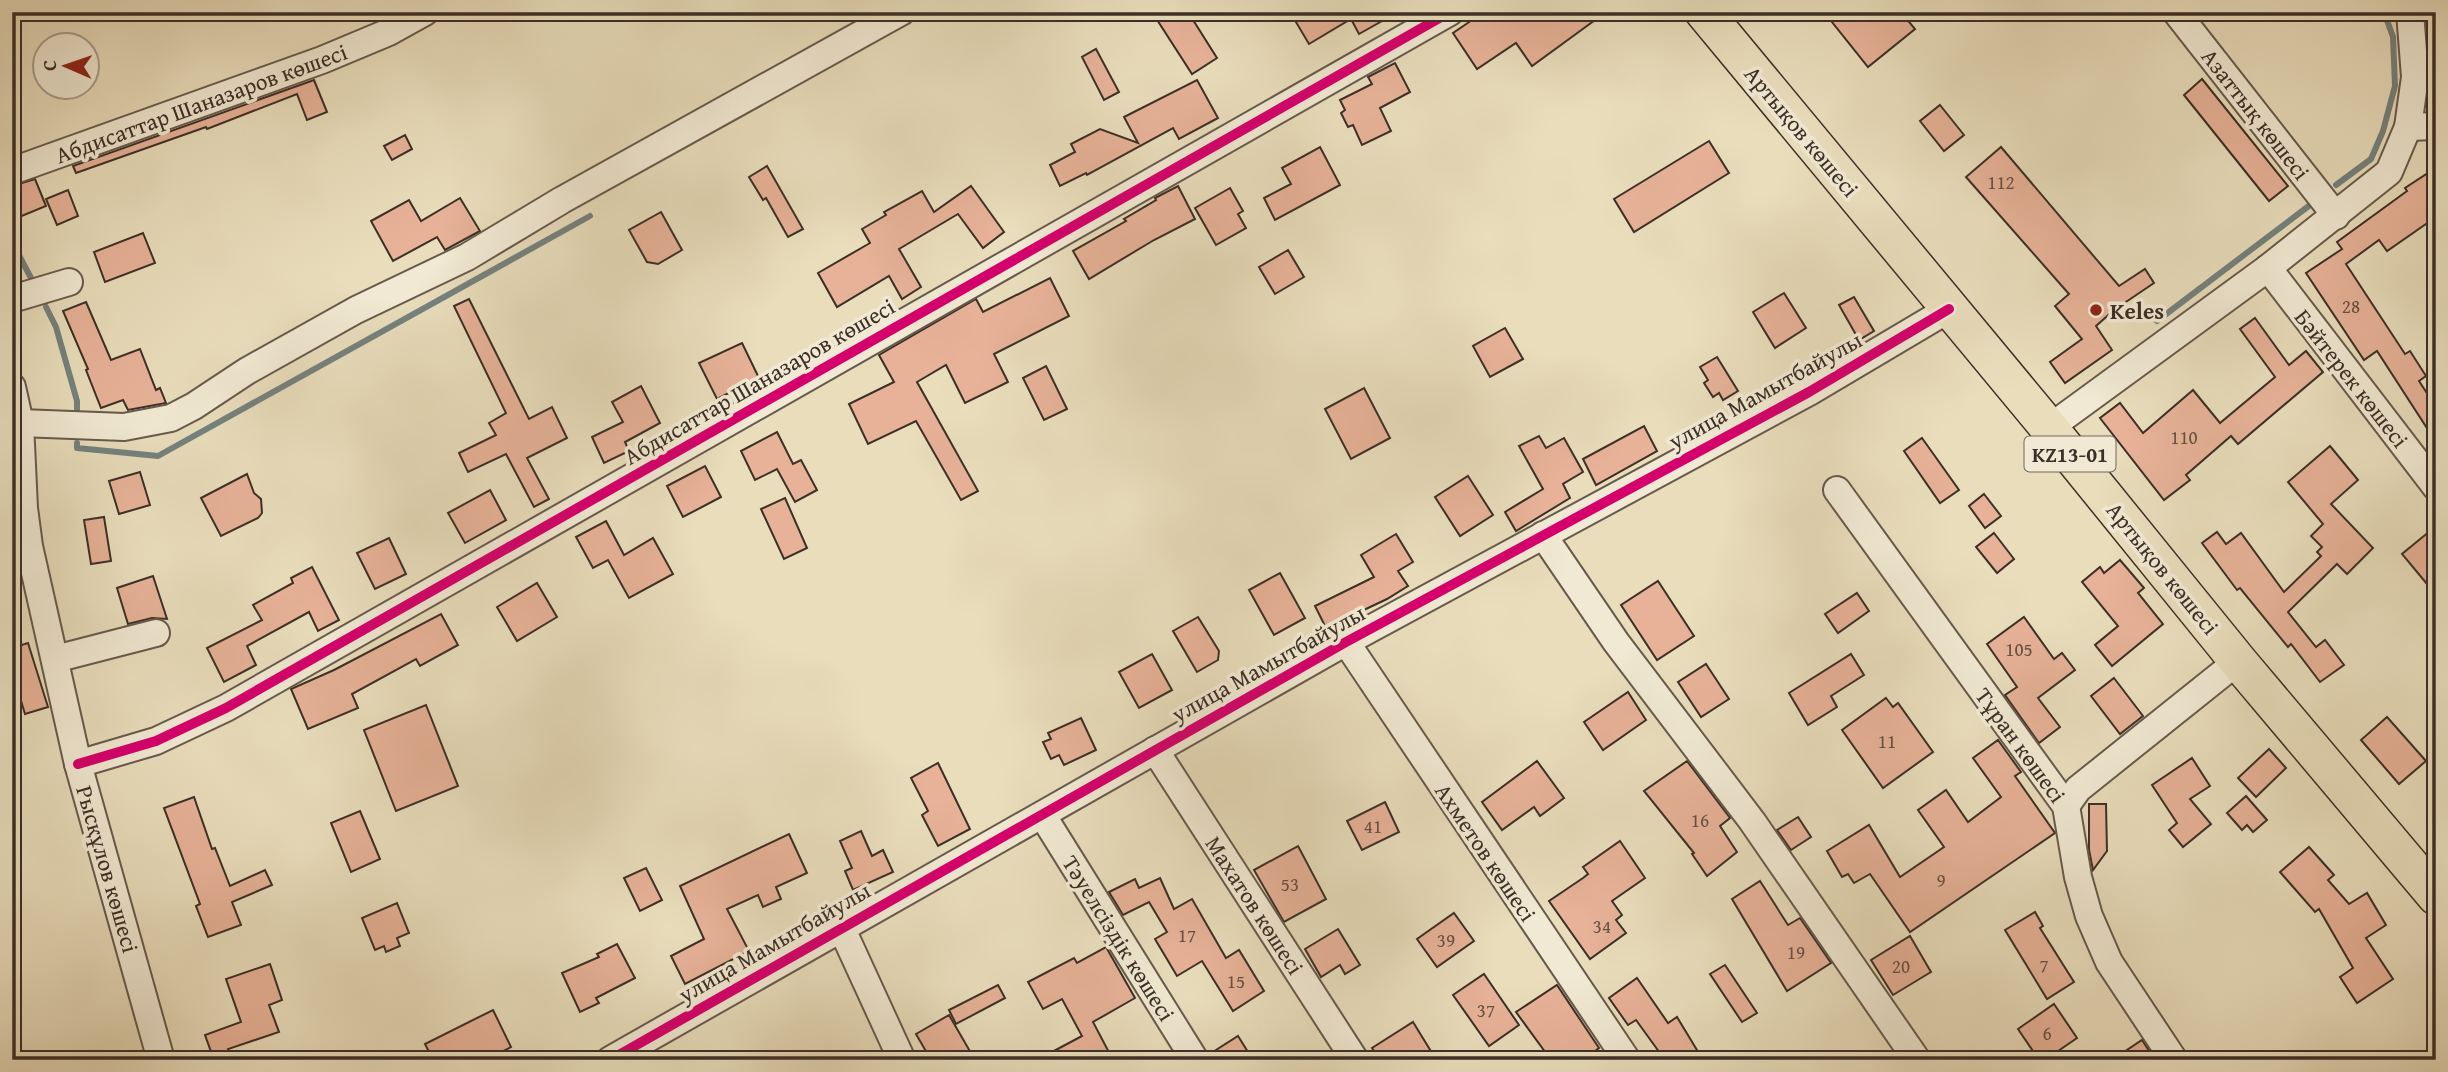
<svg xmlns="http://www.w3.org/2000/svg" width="2448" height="1072" font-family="'Gentium Book Plus',serif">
<rect width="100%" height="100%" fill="#e9ddbc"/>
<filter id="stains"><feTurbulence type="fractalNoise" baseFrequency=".00286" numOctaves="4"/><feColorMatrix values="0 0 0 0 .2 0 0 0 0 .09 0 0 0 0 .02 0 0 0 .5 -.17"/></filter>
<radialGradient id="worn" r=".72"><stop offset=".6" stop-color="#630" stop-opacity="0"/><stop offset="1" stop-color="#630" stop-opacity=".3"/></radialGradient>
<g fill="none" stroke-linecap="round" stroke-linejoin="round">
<!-- stream -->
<g stroke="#74827e" stroke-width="6">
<polyline points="2336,185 2371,159 2383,131 2395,86 2393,37 2384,12"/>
<polyline points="12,242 31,278"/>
<polyline points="46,307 56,327 77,401 77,411"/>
<polyline points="2157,321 2310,205"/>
<polyline points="77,443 77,448 158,456 590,216"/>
</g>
</g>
<!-- building -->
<g fill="#e7b298" stroke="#3c2f27" stroke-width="2">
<polygon points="1152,12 1188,12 1217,58 1192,74"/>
<polygon points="1290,12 1398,12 1359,34 1351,19 1309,44"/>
<polygon points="1484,12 1606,12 1532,66 1516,43 1477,69 1453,33"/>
<polygon points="1824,12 1901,12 1915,29 1868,67"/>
<polygon points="1096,49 1119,92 1104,100 1082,57"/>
<polygon points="1395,63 1410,92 1380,108 1391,131 1362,145 1353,125 1348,127 1341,113 1345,110 1340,100 1372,84 1368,77"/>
<polygon points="2202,79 2288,186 2269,201 2184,95"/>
<polygon points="314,80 327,112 307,120 297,94 207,129 206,127 76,173 73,166"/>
<polygon points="1197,80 1218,118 1179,139 1173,128 1087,175 1086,173 1060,186 1050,165 1075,152 1071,144 1100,129 1138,143 1124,117"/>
<polygon points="1940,105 1964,135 1944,151 1920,121"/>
<polygon points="405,135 412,149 392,160 384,146"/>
<polygon points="1709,141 1729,173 1634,232 1614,199"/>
<polygon points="1320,147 1340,185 1275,220 1264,198 1291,184 1282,168"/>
<polygon points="2001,147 2119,286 2145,269 2154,283 2114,310 2096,326 2112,350 2065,383 2050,362 2082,339 2055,306 2069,294 1966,177"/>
<polygon points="767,166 803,229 788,237 766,198 763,200 749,177"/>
<polygon points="2428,173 2436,186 2436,217 2387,251 2379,240 2346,264 2405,354 2410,351 2426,376 2419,381 2436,407 2436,442 2377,351 2364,360 2306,273 2342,249 2337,242 2407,191 2405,188"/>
<polygon points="35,179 46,206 12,220 12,186"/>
<polygon points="971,186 1004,232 983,248 958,214 899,249 921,287 902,299 889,276 837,307 818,273 870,243 862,229 886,215 884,212 922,191 934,212"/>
<polygon points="1178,186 1195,219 1154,240 1089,279 1073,251 1126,221 1124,219 1156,200 1155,198"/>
<polygon points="1230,188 1243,211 1238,214 1246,228 1216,245 1195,208"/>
<polygon points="68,190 78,216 57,225 46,199"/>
<polygon points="460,198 480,231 445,250 437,237 393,261 371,221 409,200 421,221"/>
<polygon points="661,212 682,250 658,264 647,262 629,230"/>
<polygon points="143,233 155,263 105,282 94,252"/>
<polygon points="1288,250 1304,277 1275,294 1259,267"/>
<polygon points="1050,278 1069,316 994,354 1008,382 965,403 946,365 917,382 978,491 961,500 916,421 868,444 849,404 894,382 879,355 976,299 983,312"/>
<polygon points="1784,293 1806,328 1775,348 1753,312"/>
<polygon points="1854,297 1874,331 1859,340 1839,305"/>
<polygon points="469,299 529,419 552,407 567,438 527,458 549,499 534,507 506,454 468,472 459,453 496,435 489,423 506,413 454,306"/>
<polygon points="86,302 111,360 140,349 156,390 160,388 166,403 128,410 123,400 101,408 86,370 88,369 63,311"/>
<polygon points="2255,318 2289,365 2306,351 2323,372 2238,444 2231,436 2186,475 2190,480 2164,500 2100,418 2120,403 2143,433 2193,390 2220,423 2275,377 2240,329"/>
<polygon points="1505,328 1523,359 1490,377 1473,346"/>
<polygon points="742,343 759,378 717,399 699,363"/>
<polygon points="1717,357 1738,391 1723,400 1719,393 1713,397 1704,383 1708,380 1700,367"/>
<polygon points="1046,366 1067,409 1044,420 1023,378"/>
<polygon points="641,386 660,423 625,442 629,451 604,463 592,437 623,422 612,402"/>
<polygon points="1364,388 1390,438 1351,459 1325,409"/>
<polygon points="1644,426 1657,451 1596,485 1583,459"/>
<polygon points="777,432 793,464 801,460 817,490 795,502 777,469 755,480 741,451"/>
<polygon points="1539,436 1546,448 1564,438 1583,472 1563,484 1570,498 1516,531 1505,512 1543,489 1519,446"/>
<polygon points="1922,438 1959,490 1940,503 1904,451"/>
<polygon points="2330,446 2358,480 2331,504 2373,548 2347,574 2337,564 2288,612 2316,647 2325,640 2344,665 2320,682 2291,644 2288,647 2240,588 2237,590 2202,543 2217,532 2226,544 2241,533 2284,592 2321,556 2317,552 2322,547 2311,536 2323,524 2288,482"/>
<polygon points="705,466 721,497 683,517 667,486"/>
<polygon points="140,472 150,505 119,514 109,481"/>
<polygon points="247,474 254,493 261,499 262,513 258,518 221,536 201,498"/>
<polygon points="1468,476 1493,515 1460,536 1435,497"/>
<polygon points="490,490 506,520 465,543 448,513"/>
<polygon points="1984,494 2001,516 1985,528 1969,506"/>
<polygon points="785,498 807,548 784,559 761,509"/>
<polygon points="104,517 111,561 91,564 84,520"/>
<polygon points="606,521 624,555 653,538 673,574 629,598 608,560 593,568 576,537"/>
<polygon points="2436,526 2436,577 2427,584 2402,554"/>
<polygon points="1994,533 2014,559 1997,573 1976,547"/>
<polygon points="1396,534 1413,562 1398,571 1408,586 1387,599 1326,628 1315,606 1374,577 1361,555"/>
<polygon points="389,538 406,574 375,589 357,553"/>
<polygon points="2120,560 2144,588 2138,593 2163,624 2112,666 2095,645 2118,626 2082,582 2100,567 2104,573"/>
<polygon points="312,567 339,620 318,631 309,612 247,646 256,665 224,682 207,648 262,620 253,605 293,583 291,578"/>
<polygon points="1280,573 1305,618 1274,635 1249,590"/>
<polygon points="153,576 167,619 152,618 128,624 117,588"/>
<polygon points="1658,581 1694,636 1657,660 1621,605"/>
<polygon points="537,583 557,617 517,641 497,607"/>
<polygon points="1857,593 1869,611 1838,633 1825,614"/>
<polygon points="441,614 458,645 420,666 416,659 352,694 358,708 308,729 291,689 334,670"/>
<polygon points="1198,617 1219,651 1218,660 1197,672 1173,631"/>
<polygon points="2024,617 2054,659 2062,653 2075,670 2038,698 2060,727 2039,743 2005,695 2017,687 1987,644"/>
<polygon points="28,643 48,707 25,714 12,671 12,648"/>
<polygon points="1152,654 1172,690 1139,708 1119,672"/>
<polygon points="1851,654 1864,675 1831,696 1837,707 1808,725 1789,693"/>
<polygon points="1706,664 1729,699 1701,717 1678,682"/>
<polygon points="2114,678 2143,716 2120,734 2091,696"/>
<polygon points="1628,692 1646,720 1603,750 1584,722"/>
<polygon points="1886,698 1893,707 1898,703 1933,752 1883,788 1842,730"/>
<polygon points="426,705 458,786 396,811 364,730"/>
<polygon points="2387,717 2426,761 2399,784 2361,740"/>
<polygon points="1081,718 1096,750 1064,765 1059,755 1051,759 1043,742 1051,739 1048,733"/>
<polygon points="1998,740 2021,772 2015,776 2055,833 1910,932 1870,874 1854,883 1848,874 1842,877 1827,851 1869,825 1900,877 1944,847 1918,810 1946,790 1968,822 2001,797 1973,758"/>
<polygon points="2269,749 2286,768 2256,797 2238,778"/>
<polygon points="2192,758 2210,786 2190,799 2211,824 2183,847 2169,830 2177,823 2152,785"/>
<polygon points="1537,761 1564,798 1540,816 1534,807 1502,830 1482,802"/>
<polygon points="1687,761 1730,818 1720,826 1737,852 1707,876 1692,854 1694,853 1644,791"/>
<polygon points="938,763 970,829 938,846 922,815 928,811 911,778"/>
<polygon points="2246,796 2267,820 2253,832 2247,825 2242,830 2227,813"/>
<polygon points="194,797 212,849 215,848 230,886 265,870 272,885 232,902 241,925 208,937 196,906 200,904 164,808"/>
<polygon points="1385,802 1399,832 1362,850 1347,821"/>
<polygon points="2089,804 2106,804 2107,851 2093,870 2089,850"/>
<polygon points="360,811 380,859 351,872 331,823"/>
<polygon points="1798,817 1811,837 1791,850 1777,830"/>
<polygon points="861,831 872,856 883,850 893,872 853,890 845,871 852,868 840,841"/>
<polygon points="789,834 807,873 776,887 781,899 763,907 758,895 727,909 749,951 685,984 671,956 704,939 680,886"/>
<polygon points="1620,841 1645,878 1612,901 1622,915 1616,920 1626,933 1590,959 1549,901 1583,878 1588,874 1583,867"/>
<polygon points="1298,846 1326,899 1284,922 1254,870"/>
<polygon points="2309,847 2334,875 2328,880 2349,904 2367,893 2386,925 2366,938 2393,979 2357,1003 2340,977 2353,968 2319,909 2315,912 2280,872"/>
<polygon points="646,868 662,900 640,911 624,878"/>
<polygon points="1160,878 1174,909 1192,899 1226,958 1239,950 1264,991 1233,1011 1202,961 1177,976 1155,939 1167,932 1149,902 1123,915 1109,892 1135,879 1139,888"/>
<polygon points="1760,881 1788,925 1800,918 1831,963 1787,991 1732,899"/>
<polygon points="397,903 409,933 397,938 400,946 386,952 384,946 375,950 362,918"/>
<polygon points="2035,912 2043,926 2040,928 2074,982 2047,999 2005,930"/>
<polygon points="1454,913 1474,941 1437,967 1417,939"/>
<polygon points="1338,929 1360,965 1345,974 1340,965 1321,977 1305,949"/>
<polygon points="1910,936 1931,972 1893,995 1871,960"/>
<polygon points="617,944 635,978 596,998 599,1003 580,1012 562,973 599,957 597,954"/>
<polygon points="1106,947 1135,998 1093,1022 1113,1060 1037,1060 1082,1036 1062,999 1043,1009 1028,982 1074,958 1077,963"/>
<polygon points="270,964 282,1000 269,1005 279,1032 228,1049 232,1060 214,1060 205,1035 241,1022 226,979"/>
<polygon points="1725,965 1757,1013 1742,1022 1710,974"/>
<polygon points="1484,974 1519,1025 1489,1046 1453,995"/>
<polygon points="1637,978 1668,1023 1677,1017 1703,1060 1665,1060 1636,1020 1628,1025 1609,998"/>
<polygon points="998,985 1005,998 956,1024 949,1010"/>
<polygon points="1557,985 1599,1048 1583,1060 1551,1060 1516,1012"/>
<polygon points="2054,1004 2077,1038 2045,1060 2039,1060 2018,1029"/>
<polygon points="493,1010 511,1047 486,1060 433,1060 425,1044"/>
<polygon points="949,1015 975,1060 931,1060 916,1034"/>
<polygon points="1413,1022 1432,1053 1420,1060 1380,1060 1372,1048"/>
<polygon points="1238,1036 1253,1060 1223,1060 1216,1050"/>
<polygon points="2142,1040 2155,1060 2112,1060"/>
</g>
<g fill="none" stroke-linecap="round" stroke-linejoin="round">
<!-- minor casing -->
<g stroke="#675a4c" stroke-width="30">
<g id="minor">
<polyline points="2176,12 2336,216"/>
<polyline points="2408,127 2436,126"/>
<polyline points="12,171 322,60 389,32 425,12"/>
<polyline points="2268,268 2436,487"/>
<polyline points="12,299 69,282"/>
<polyline points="12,387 20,423 24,508 29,546 78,764 161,1060"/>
<polyline points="20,423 124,427 171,418 194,406 247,371 356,310 467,257 562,200 901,12"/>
<polyline points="2049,428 2268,268 2389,172 2408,127 2415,77 2410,12"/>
<polyline points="1837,490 2066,806 2078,877 2089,916 2109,962 2174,1060"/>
<polyline points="1543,535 1616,642 1752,821 1917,1060"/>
<polyline points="1346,642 1627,1060"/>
<polyline points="55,659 156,633"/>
<polyline points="1155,750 1355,1060"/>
<polyline points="78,764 156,741 226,708 1450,12"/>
<polyline points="2066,806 2078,789 2238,661"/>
<polyline points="1043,816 1195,1060"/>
<polyline points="841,927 902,1060"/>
<polyline points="610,1060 1346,642 1809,392 1949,309"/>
</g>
</g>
<!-- highway casing -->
<g stroke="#3c2f27" stroke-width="40">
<polyline id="highway" points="1704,12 2049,428 2238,661 2436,896"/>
</g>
<!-- minor -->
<use href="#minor" stroke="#f1e9d3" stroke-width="26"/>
<!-- highway -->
<use href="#highway" stroke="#e9ddbc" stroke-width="37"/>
<!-- cycleway casing -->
<g stroke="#f1e9d3" stroke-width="15">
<g id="cycleway">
<polyline points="78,764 156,741 226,708 1450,12"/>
<polyline points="610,1060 1346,642 1809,392 1949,309"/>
</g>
</g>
<!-- cycleway -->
<use href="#cycleway" stroke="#d6006c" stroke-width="10"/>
</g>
<!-- markers -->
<circle fill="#8f2418" stroke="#f1e9d3" stroke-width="2.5" cx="2096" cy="310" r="7"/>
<g text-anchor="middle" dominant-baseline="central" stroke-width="7" stroke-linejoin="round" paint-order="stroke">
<!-- number labels -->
<g font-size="19" fill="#675043">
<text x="2001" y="182">112</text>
<text x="2351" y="306">28</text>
<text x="2184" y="437">110</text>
<text x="2019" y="649">105</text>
<text x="1887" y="741">11</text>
<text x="1700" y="820">16</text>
<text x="1373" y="826">41</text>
<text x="1941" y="880">9</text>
<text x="1290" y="884">53</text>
<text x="1602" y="926">34</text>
<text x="1187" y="935">17</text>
<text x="1446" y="940">39</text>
<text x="1796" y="952">19</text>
<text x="2044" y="965">7</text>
<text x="1901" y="966">20</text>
<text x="1236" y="981">15</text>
<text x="1486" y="1010">37</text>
<text x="2047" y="1033">6</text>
</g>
<!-- shield labels -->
<rect fill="#f1e9d3" stroke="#72675b" stroke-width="2" x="2024.5" y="436.5" width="91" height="35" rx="5"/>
<g font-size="21" font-weight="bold" fill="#3c2f27">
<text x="2070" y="454">KZ13-01</text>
</g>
<!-- street labels -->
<g font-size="23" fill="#3c2f27" stroke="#f1e9d3">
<text transform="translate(201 103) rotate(-20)">Абдисаттар Шаназаров көшесі</text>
<text transform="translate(2256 114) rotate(52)">Азаттық көшесі</text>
<text transform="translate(1802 131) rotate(50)">Артықов көшесі</text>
<text transform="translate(2352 378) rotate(52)">Бәйтерек көшесі</text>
<text transform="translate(759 381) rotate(-30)">Абдисаттар Шаназаров көшесі</text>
<text transform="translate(1765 390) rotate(-29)">улица Мамытбайулы</text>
<text transform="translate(2163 568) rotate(51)">Артықов көшесі</text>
<text transform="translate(1268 663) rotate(-29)">улица Мамытбайулы</text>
<text transform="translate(2021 745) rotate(54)">Тұран көшесі</text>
<text transform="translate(1486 852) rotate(56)">Ахметов көшесі</text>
<text transform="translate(108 869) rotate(74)">Рысқұлов көшесі</text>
<text transform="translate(1255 905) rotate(57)">Махатов көшесі</text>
<text transform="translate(1119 938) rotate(58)">Тәуелсіздік көшесі</text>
<text transform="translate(774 942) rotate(-30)">улица Мамытбайулы</text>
</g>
<!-- poi labels -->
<g font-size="23" font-weight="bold" fill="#3c2f27" stroke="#f1e9d3" text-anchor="start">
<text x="2110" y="310">Keles</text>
</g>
</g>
<!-- margin -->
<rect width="2448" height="1072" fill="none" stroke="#e9ddbc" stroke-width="42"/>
<rect x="14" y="14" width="2420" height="1044" fill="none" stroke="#3c2f27" stroke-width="3.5"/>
<rect x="21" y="21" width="2406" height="1030" fill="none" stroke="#3c2f27" stroke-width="2"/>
<!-- north arrow -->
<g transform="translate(66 66) rotate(272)"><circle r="33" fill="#f1e9d3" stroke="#a99f8e" stroke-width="2"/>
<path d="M0-5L12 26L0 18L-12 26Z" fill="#8f2418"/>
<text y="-10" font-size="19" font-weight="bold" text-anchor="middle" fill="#3c2f27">С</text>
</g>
<rect width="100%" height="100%" filter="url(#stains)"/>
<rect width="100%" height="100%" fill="url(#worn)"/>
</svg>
